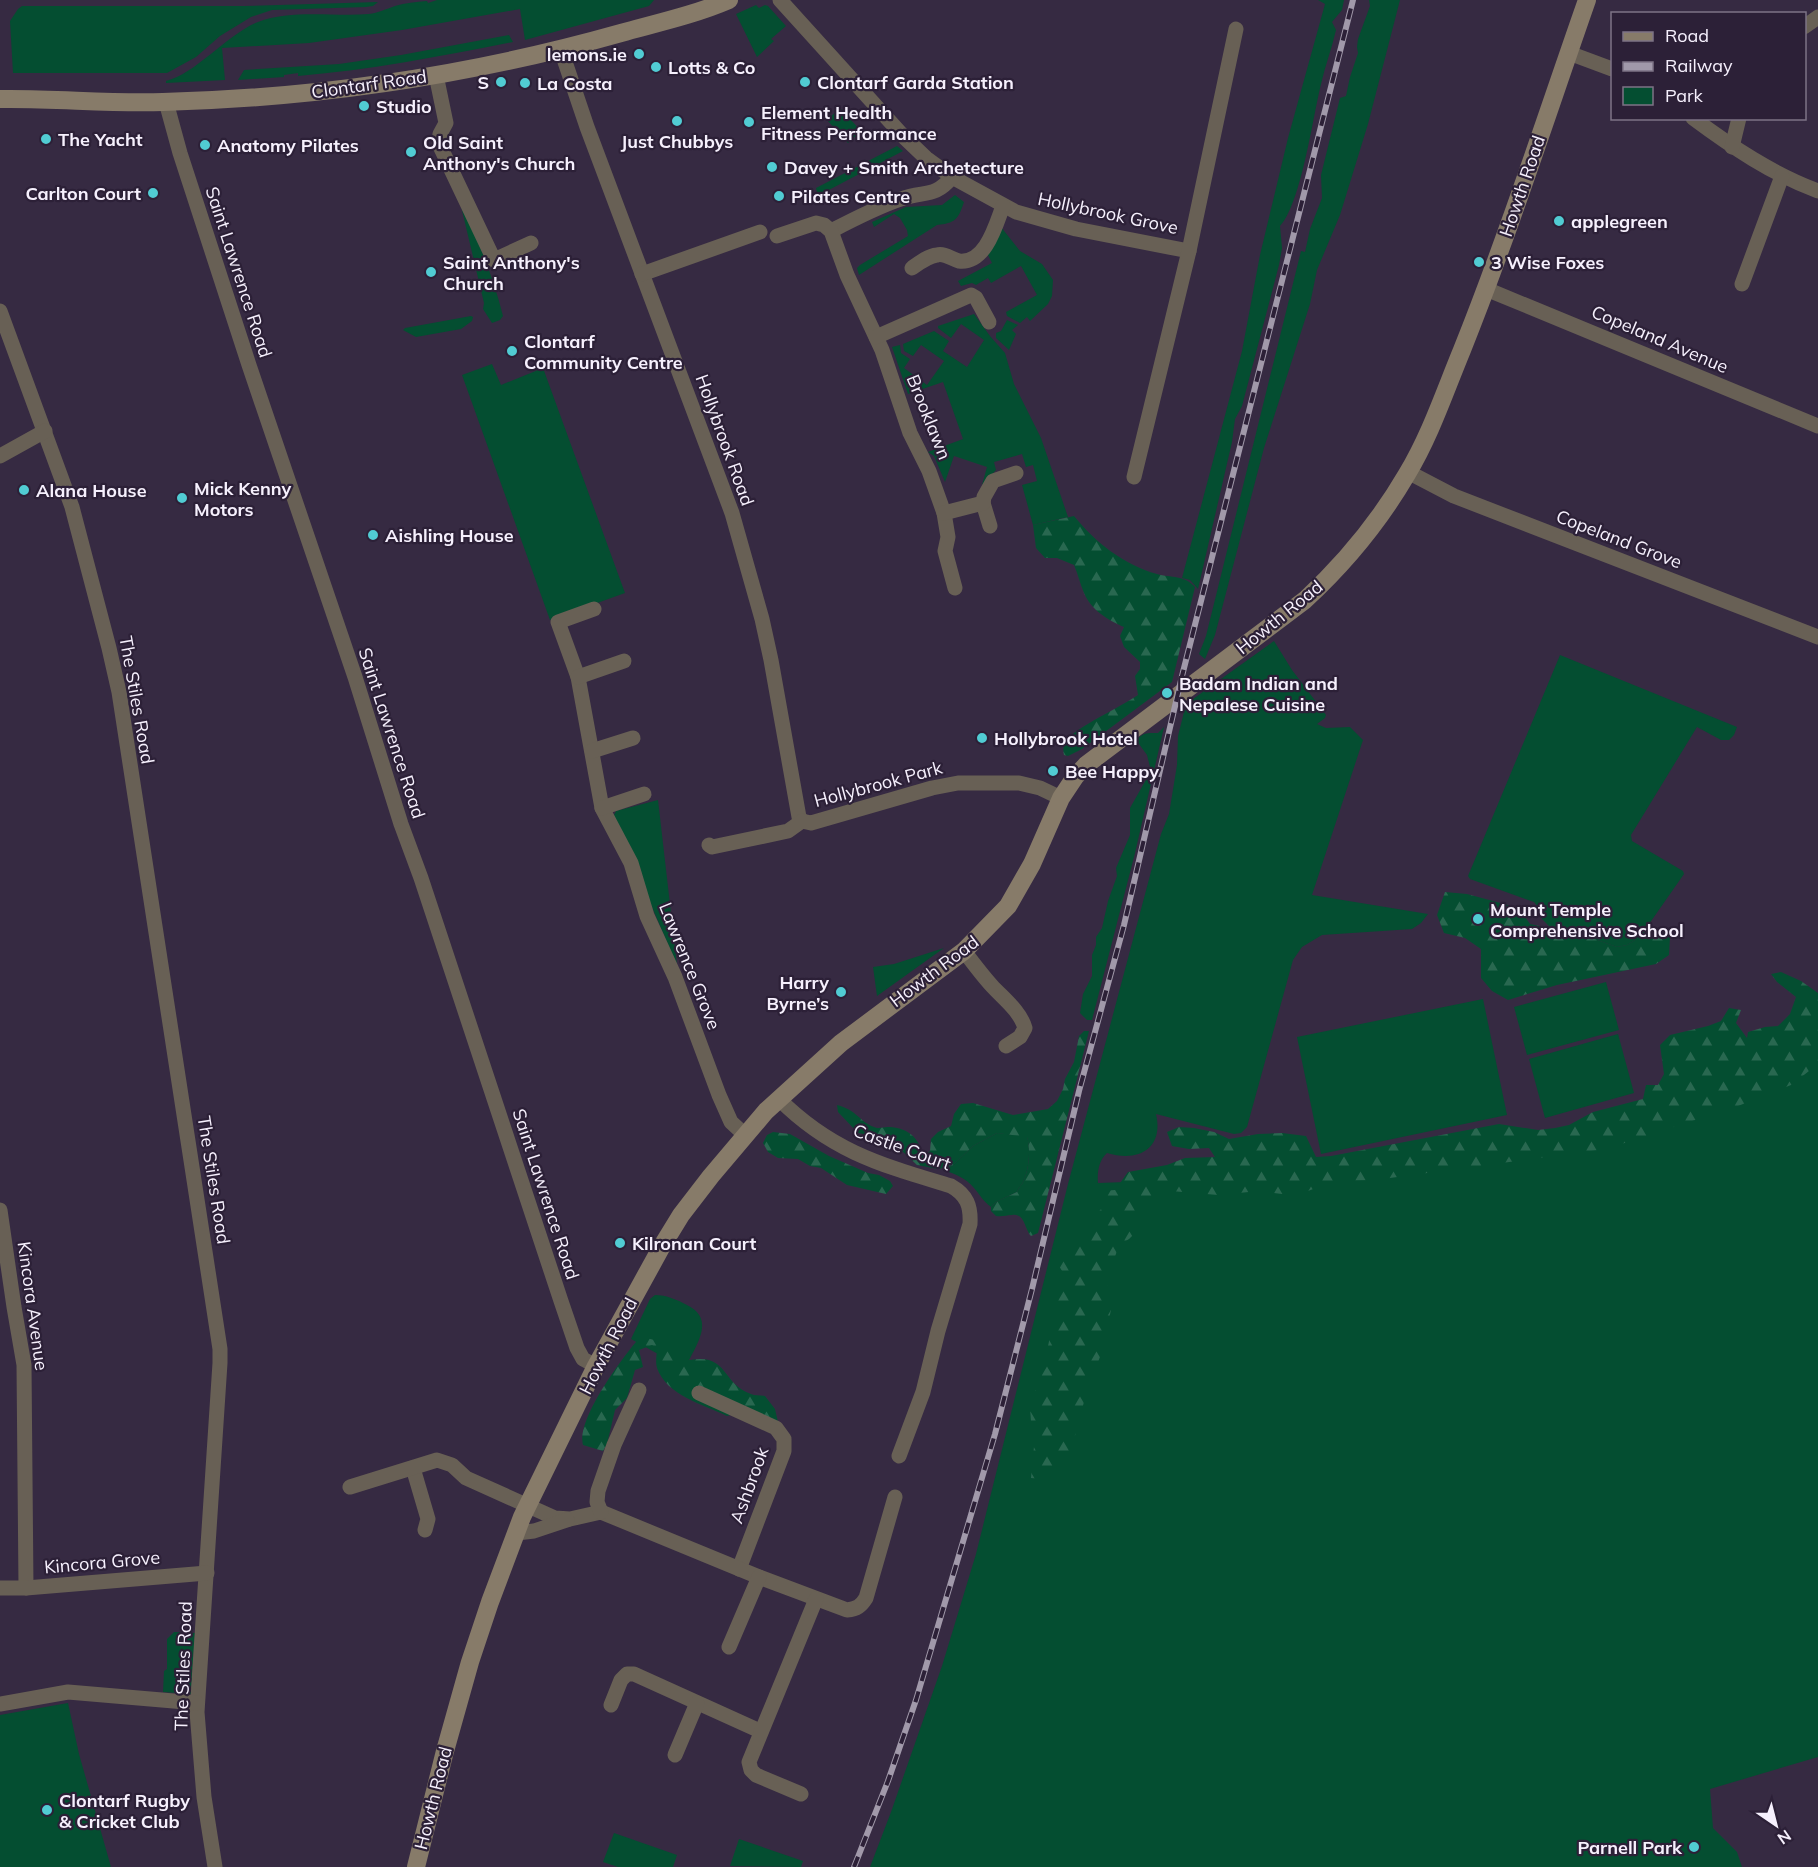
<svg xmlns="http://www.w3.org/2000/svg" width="1818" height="1867" font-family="Mulish,sans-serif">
<defs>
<pattern id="forest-firs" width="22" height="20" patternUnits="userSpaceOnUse" patternTransform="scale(1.5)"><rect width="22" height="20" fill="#044e31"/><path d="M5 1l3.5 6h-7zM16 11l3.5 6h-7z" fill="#296850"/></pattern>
</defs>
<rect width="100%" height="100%" fill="#362a42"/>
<!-- green -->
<g fill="#044e31">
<path d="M437,0h217l-5,6 -124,34 -5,-31 -118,21 -93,13 -87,5 3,32 -59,3v-2c30,-7 60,-46 92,-59 33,-13 76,-5 111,-8 9,-1 17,-5 26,-8 10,-3 21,-4 32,-5l1,2z"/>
<path d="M1318,0h26l-2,10 -10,12 4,8c-4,18 -11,36 -15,54 -8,32 -20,120 -41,142l2,22 -3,17 -37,141 -7,13 -3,23 -34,147 -8,-9 -8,-2 60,-227 18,-96 28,-117 37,-134z"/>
<polygon points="1369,0 1400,0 1368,124 1340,215 1317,270 1310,304 1264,448 1215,635 1205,659 1199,654 1206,636 1301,251 1305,252 1310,229 1322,198 1321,175 1340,98 1346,96 1350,77 1358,53 1357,47 1358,39 1370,6"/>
<polygon points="378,2 373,6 366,7 272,10 251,17 220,36 196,57 167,73 13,73 10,21 18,9 22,6 244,6"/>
<polygon points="756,5 759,8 765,5 768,6 786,26 771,39 774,41 757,57 736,14"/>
<path d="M509,35l4,7c-71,14 -142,28 -215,34v-3l-14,2v2l-46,3 6,-10 95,-6 62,-9z"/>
<polygon points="840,108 861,131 848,143 827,120"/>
<polygon points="897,146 903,151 823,193 817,192 816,188 818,187"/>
<path d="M955,195l9,7c-6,18 -9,21 -27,23l-78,50 -2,-7 3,-3 48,-29 -1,-6 -7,-12 -6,-4 -20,13 -2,-5 34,-15 36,-2z"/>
<path d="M461,206c18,36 32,70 42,110l-3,4 -8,3 -9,-14 1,-6z"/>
<polygon points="1001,227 1020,251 1042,264 1053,280 1052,296 1048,304 1030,321 1027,317 1020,323 1007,316 1006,312 1037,295 1021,266 991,283 988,278 976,285 972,283 961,286 958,281 992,263 987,253"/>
<polygon points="974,314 990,336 1005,353 1014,384 1041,438 1068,517 1033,525 1022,485 1037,481 1033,465 1026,467 1022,454 994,462 996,470 982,485 987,467 954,456 945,482 934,456 928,452 963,439 943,382 908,394 892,347 900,345 901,353 910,359 904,368 927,385 944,361 921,345 913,356 904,351 903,344 934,331 949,341 943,351 967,367 984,340 961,324 951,338 938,328 938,326"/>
<polygon points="471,316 473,317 472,321 461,329 416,337 403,330 405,328"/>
<polygon points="1007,320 1018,325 1012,330 1016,334 1009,350 996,338 996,333 1001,331"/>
<polygon points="492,364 501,385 543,368 625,593 550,620 462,375"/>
<path d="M1274,641l18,29 34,45 -1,3 -8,6 9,4 24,-1 13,13 -51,155 116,19 -7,9 -9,6 -90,6 -20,12 -9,13 -46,167 -6,6 -7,1 -78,-20c8,34 -17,49 -49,39 -8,7 -10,19 -9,30l112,-4 335,-39 273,-96v713l-108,32 3,39 24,24 5,15h-872l21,-55 51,-146 34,-112 92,-370 93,-350 8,-20 8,-49 1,-29 8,-32z"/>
<polygon points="1560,655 1737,727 1734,735 1729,740 1721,740 1697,727 1631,835 1632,841 1683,871 1684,874 1640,937 1627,945 1617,947 1586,936 1550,927 1542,919 1540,909 1534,902 1470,879 1468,876"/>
<path d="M1164,727l-29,126 -43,167h-5l-7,-7 3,-19 9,-18v-21l4,-10v-8l6,-9 6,-27 9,-25 -1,-8 14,-33v-27l21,-37 -4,-16 -11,-15c8,-8 12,-7 22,-7z"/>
<polygon points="658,800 677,965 613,817 616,811"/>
<polygon points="944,948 877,996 873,967 894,964"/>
<polygon points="1606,982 1619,1030 1527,1055 1514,1007"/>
<polygon points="1483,999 1507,1115 1321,1154 1297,1037"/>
<polygon points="1618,1034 1634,1093 1545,1118 1529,1059"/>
<path d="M997,1133l30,3c4,15 2,35 -5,48 -2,2 -4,5 -5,8l-21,10 -5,5c-8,-6 -11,-12 -17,-19 -8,-10 -19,-14 -31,-18l9,-4 21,-20z"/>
<path d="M655,1295c11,0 23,5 32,10 30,15 8,41 -2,64l-54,-30 19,-40z"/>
<polygon points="174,1632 195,1633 191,1694 163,1692 164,1671 167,1669 167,1639"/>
<polygon points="68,1703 79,1754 111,1867 0,1867 0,1715"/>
<polygon points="614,1833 677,1855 673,1867 618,1867 603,1862"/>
<polygon points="739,1839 803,1861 801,1867 730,1866"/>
</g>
<!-- forest -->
<g fill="url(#forest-firs)">
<path d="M1074,516c21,26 50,49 83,58 14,4 28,1 38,13l-23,95 -90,67 -14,7 -4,-1c-1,-5 -1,-9 2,-14 10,-14 55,-34 72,-46l-3,-19 5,-7v-7l-16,-15 -4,-11 4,-9c-16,-7 -33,-17 -40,-34 -4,-9 -6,-19 -10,-28l-17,-7h-12l-9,-10 -3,-23z"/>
<path d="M1445,892l22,2 52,14 11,16 56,12 31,11 10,-2 13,-8 7,-10c10,-2 16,4 23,10l-1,18 -13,9 -99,21 -49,15 -16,-9 -11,-13v-29l-16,-11 -21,-5 -7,-18z"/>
<polygon points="1781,972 1801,981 1818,993 1818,1068 1809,1071 1791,1085 1738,1106 1606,1149 1375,1180 1334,1181 1308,1191 1282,1194 1259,1191 1218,1195 1171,1191 1161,1196 1149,1198 1139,1229 1129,1239 1119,1245 1107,1280 1111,1310 1101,1354 1085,1398 1072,1447 1055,1480 1031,1478 1035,1436 1031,1422 1030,1407 1033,1395 1040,1382 1064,1274 1059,1266 1061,1260 1083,1236 1091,1220 1103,1207 1102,1191 1115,1190 1128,1172 1167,1165 1185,1158 1215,1157 1209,1148 1189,1149 1172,1146 1167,1132 1179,1127 1194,1128 1214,1132 1229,1139 1258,1134 1282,1133 1306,1136 1316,1157 1331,1156 1499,1124 1538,1130 1555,1128 1569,1125 1593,1112 1643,1099 1646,1085 1658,1085 1664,1074 1660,1045 1670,1035 1708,1026 1721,1021 1729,1008 1741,1010 1736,1023 1747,1038 1748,1032 1765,1027 1778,1026 1790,1014 1796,997 1777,982 1771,974"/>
<path d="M1084,1031h5l-51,202 -7,3c-7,-8 -6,-23 -19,-21 -6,0 -9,2 -16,1l-5,-5v-4l5,-5 21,-10c1,-3 3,-6 5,-8 7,-13 9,-33 5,-47l-30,-4 -24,13 -21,20 -14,3 -21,-4 -16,-15 -32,-15 -11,-2 -20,-21 -1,-7c20,5 23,17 37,22 4,2 9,0 14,0 17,0 31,9 34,27l4,1 4,-4 1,-12 7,-7 13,-6 3,-12 7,-10 12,-1 40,12 35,-6 9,-8 6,-12 2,-10 9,-17 5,-26z"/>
<polygon points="773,1132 790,1134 829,1156 868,1173 879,1175 890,1181 893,1186 886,1194 847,1185 821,1168 810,1166 798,1159 778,1158 768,1152 763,1143 767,1135"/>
<path d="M640,1337c28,4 22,11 41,25 49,-13 38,21 70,32 4,2 10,1 14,2l10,13 3,13 -29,-12 -22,6c-24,-12 -60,-20 -70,-48 -2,-6 0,-14 0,-20l-5,-3 -13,5 4,17 -8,3 -8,28 -12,12 -8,34 -4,7 -20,-6c-7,-26 40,-88 57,-108z"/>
</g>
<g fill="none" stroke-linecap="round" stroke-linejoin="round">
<!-- street -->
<g stroke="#686055" stroke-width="15">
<polyline points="780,0 904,137 926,158 952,177 1016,212 1076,229 1189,251"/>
<polyline points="1804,27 1818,17"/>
<polyline points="561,50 587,127 732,513 762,619 771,660 799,817 802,821"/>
<polyline points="1569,53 1612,69"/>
<polyline points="436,75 446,123 440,134 439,144 494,260 531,243"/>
<polyline points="166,102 180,153 249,365 355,677 401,824 421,878 561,1301 577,1348 583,1359 596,1366"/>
<path d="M1693,118c39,29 79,56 125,73"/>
<polyline points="1732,147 1739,118"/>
<path d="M831,231c23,-12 46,-24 70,-32 23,-9 33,0 51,-22"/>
<polyline points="777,236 816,223 824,225 831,231 847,275 882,350 910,433 929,471 944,513 948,537 945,551 955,588"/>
<path d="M912,268c7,-5 16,-12 25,-13 7,-2 15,4 22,6 27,3 37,-37 44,-55"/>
<polyline points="642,274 760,232"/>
<polyline points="1742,284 1782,176"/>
<polyline points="1486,289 1818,426"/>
<polyline points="0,311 72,507 109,648 119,692 220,1349 220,1363 197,1712 204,1797 215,1867"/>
<polyline points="876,337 971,295 976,298 989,322"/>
<polyline points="0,456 45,431"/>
<polyline points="1408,472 1454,496 1818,637"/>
<polyline points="1134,477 1189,251 1236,29"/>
<polyline points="983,503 990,526"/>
<polyline points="944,513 983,503 984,497 993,481 1016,473"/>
<polyline points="594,609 558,622 578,677 602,808 631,863 647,916 675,977 719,1095 731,1122 745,1135"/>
<polyline points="578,677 624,661"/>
<polyline points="592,751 633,738"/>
<polyline points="602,808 644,794"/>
<polyline points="709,845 712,847 788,831 802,821 811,823 932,788 958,783 1019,783 1040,788 1061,798"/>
<path d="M964,951c9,12 18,24 28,35 12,13 28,25 33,42l-5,9 -14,9"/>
<path d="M779,1099c53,53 103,66 172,87 16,9 20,20 19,38l-32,107 -15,61 -24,64"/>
<polyline points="0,1210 14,1307 24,1365 26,1588"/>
<polyline points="699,1393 776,1428 784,1439 784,1451 739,1569"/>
<polyline points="413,1468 428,1519 425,1530"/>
<path d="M350,1487l87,-27 15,5 14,13 89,40 15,1 31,-7 158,65 88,33c10,-1 14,-4 19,-12l29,-101"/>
<polyline points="601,1512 597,1502 598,1491 614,1445 639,1390"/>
<polyline points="517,1533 534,1531 567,1520"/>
<polyline points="0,1588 26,1588 207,1573"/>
<polyline points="729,1647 759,1577"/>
<polyline points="0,1704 68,1692 197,1703"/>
<polyline points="611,1705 621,1680 627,1674 634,1674 760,1731"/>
<polyline points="675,1755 697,1703"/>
<polyline points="801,1794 756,1775 751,1770 749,1762 816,1599"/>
</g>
<!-- secondary -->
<g stroke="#877b69" stroke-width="18">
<path d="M0,99c55,-1 109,5 163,3 154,-4 309,-27 458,-69 36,-10 73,-18 108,-33"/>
<path d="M416,1867l29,-116 25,-89 20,-60 32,-85 74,-151 66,-120 19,-31 30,-39 55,-65 75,-68 123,-92 44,-45 24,-42 29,-66 14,-21 11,-12 219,-165c40,-37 74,-78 102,-126 23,-38 38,-83 55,-124 46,-115 84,-233 125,-350"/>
</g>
<!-- rail casing -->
<g stroke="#a199aa" stroke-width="6">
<polyline id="rail" points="854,1867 888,1781 916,1700 995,1434 1032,1289 1079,1091 1124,925 1182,676 1353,0"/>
</g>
<!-- rail -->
<use href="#rail" stroke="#2c2037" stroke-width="4" stroke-dasharray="11" stroke-linecap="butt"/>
</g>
<!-- markers -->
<g fill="#51ccd3" stroke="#2c2037" stroke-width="2">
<circle cx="639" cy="54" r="6"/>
<circle cx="656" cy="67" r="6"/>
<circle cx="501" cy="82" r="6"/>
<circle cx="805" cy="82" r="6"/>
<circle cx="525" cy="83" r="6"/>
<circle cx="364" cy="106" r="6"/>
<circle cx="677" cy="121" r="6"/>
<circle cx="749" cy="122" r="6"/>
<circle cx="46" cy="139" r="6"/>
<circle cx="205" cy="145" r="6"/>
<circle cx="411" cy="152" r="6"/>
<circle cx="772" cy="167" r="6"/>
<circle cx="153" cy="193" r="6"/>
<circle cx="779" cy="196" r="6"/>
<circle cx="1559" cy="221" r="6"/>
<circle cx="1479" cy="262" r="6"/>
<circle cx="431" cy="272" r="6"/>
<circle cx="512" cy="351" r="6"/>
<circle cx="24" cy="490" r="6"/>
<circle cx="182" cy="498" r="6"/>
<circle cx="373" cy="535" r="6"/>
<circle cx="1167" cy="693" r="6"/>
<circle cx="982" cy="738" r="6"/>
<circle cx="1053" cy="771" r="6"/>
<circle cx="1478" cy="919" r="6"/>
<circle cx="841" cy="992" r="6"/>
<circle cx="620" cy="1243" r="6"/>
<circle cx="47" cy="1810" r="6"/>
<circle cx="1694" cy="1847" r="6"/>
</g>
<g text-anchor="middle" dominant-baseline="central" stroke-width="4.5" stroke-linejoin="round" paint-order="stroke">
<!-- poi labels -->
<g font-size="18" font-weight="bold" fill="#f6f0fd" stroke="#2c2037" text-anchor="start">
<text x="627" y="54" text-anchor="end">lemons.ie</text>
<text x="668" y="67">Lotts &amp; Co</text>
<text x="489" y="82" text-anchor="end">S</text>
<text x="817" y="82">Clontarf Garda Station</text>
<text x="537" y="83">La Costa</text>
<text x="376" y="106">Studio</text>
<text x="761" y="112">Element Health<tspan x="761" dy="21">Fitness Performance</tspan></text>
<text x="58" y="139">The Yacht</text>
<text x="677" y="141" text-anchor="middle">Just Chubbys</text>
<text x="423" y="142">Old Saint<tspan x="423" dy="21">Anthony's Church</tspan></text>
<text x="217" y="145">Anatomy Pilates</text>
<text x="784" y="167">Davey + Smith Archetecture</text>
<text x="141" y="193" text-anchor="end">Carlton Court</text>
<text x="791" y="196">Pilates Centre</text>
<text x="1571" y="221">applegreen</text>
<text x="443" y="262">Saint Anthony's<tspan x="443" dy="21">Church</tspan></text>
<text x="1491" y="262">3 Wise Foxes</text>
<text x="524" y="341">Clontarf<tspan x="524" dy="21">Community Centre</tspan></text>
<text x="194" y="488">Mick Kenny<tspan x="194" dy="21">Motors</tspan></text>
<text x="36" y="490">Alana House</text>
<text x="385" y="535">Aishling House</text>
<text x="1179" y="683">Badam Indian and<tspan x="1179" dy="21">Nepalese Cuisine</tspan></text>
<text x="994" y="738">Hollybrook Hotel</text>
<text x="1065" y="771">Bee Happy</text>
<text x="1490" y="909">Mount Temple<tspan x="1490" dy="21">Comprehensive School</tspan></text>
<text x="829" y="982" text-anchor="end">Harry<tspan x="829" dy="21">Byrne’s</tspan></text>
<text x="632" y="1243">Kilronan Court</text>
<text x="59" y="1800">Clontarf Rugby<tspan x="59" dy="21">&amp; Cricket Club</tspan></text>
<text x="1682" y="1847" text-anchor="end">Parnell Park</text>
</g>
<!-- street labels -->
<g font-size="18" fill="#f6f0fd" stroke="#2c2037">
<text transform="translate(369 84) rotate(-8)">Clontarf Road</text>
<text transform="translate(1522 186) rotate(-71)">Howth Road</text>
<text transform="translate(1108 213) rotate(12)">Hollybrook Grove</text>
<text transform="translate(239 272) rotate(72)">Saint Lawrence Road</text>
<text transform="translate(1660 339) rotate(23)">Copeland Avenue</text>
<text transform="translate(929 417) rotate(68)">Brooklawn</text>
<text transform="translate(725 440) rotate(70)">Hollybrook Road</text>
<text transform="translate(1619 539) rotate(21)">Copeland Grove</text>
<text transform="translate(1279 617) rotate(-39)">Howth Road</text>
<text transform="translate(137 700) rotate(80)">The Stiles Road</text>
<text transform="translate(392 733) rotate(72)">Saint Lawrence Road</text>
<text transform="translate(878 784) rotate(-15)">Hollybrook Park</text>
<text transform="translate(690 966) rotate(68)">Lawrence Grove</text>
<text transform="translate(934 971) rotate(-37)">Howth Road</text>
<text transform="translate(902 1147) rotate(20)">Castle Court</text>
<text transform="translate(214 1180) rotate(81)">The Stiles Road</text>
<text transform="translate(546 1194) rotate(72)">Saint Lawrence Road</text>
<text transform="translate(33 1306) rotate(82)">Kincora Avenue</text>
<text transform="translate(608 1346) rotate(-63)">Howth Road</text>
<text transform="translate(749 1485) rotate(-70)">Ashbrook</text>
<text transform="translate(102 1562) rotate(-5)">Kincora Grove</text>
<text transform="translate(183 1666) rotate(-88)">The Stiles Road</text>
<text transform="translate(433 1798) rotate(-76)">Howth Road</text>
</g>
</g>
<!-- legend -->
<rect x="1611" y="12" width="195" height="108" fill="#2c2037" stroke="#7d7386" stroke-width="1.5"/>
<rect x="1623" y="32" width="30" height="9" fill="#877b69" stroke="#7d7386" stroke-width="1.5"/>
<text x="1665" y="42" font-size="18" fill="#f6f0fd">Road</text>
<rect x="1623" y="62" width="30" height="9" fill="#a199aa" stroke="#7d7386" stroke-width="1.5"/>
<text x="1665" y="72" font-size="18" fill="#f6f0fd">Railway</text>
<rect x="1623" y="87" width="30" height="18" fill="#044e31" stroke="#7d7386" stroke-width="1.5"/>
<text x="1665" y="102" font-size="18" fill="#f6f0fd">Park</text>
<!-- north arrow -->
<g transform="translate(1776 1825) rotate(145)" stroke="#2c2037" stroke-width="4.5" paint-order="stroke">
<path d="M0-4.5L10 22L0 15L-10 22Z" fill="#f6f0fd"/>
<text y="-9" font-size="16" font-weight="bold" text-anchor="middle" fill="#f6f0fd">N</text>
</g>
</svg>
